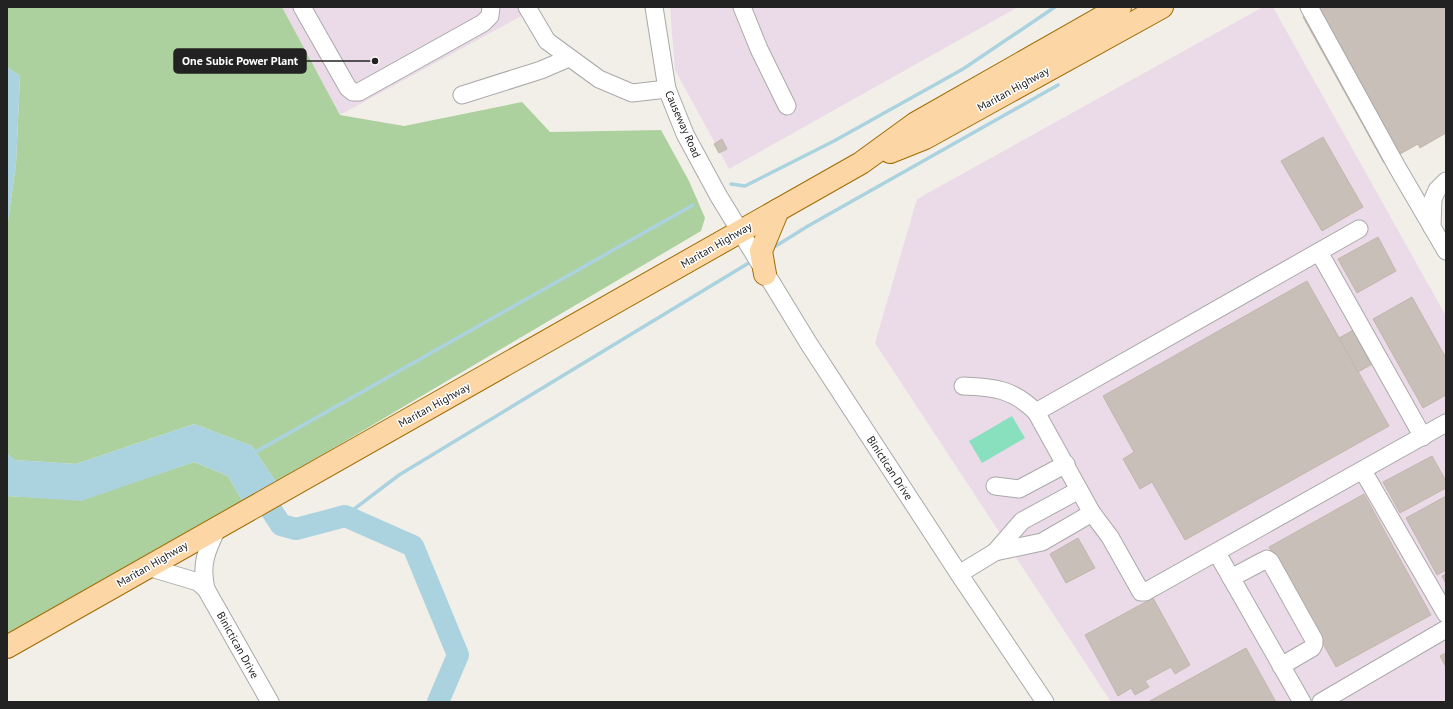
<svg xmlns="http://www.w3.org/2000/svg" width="1453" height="709" font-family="'PT Sans',sans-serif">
<rect width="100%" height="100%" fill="#f2efe9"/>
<!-- industrial -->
<g fill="#ebdbe8">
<polygon points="282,7 538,7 340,115"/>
<polygon points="670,7 1018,7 729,169 675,70"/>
<polygon points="1263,7 1273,7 1446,316 1446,702 1111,702 875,343 917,199"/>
</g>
<!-- forest -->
<g fill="#add19e">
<polygon points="7,7 282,7 340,115 404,126 522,102 550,132 661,130 689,181 705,218 701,231 276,482 252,446 194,424 76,464 14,460 7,453 7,228 16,164 20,76 7,67"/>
<polygon points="194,462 228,476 243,502 7,636 7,496 81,500"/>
</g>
<!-- pitch -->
<polygon fill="#88e0be" points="1012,416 1025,438 982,463 969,441"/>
<!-- water -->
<g fill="#aad3df">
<polygon points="7,67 20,76 16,164 7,228"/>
<polygon points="194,424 252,446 276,482 243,502 228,476 194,462 81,501 7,496 7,453 15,460 76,464"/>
</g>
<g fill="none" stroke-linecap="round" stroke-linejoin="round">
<!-- stream -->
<g stroke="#aad3df" stroke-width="3.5">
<polyline points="731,184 745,186 834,141 963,69 1055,7"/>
<polyline points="771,249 808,226 1058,85"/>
<polyline points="252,454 693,205"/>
<polyline points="345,516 399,475 752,261"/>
</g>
<!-- river -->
<polyline stroke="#aad3df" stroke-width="22" points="255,485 281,525 296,529 345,516 413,546 458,655 438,702"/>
</g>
<!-- building -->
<g fill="#c7bfb8" stroke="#c4b6ab">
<polygon points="1321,7 1446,7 1446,133 1420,148 1418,144 1384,163 1303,17"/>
<polygon points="1323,137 1363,207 1322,231 1281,161"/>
<polygon points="722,139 727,149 719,153 714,144"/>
<polygon points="1378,237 1396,271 1357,293 1338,259"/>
<polygon points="1307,281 1389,426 1185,540 1152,482 1140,489 1123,459 1134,452 1103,396"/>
<polygon points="1412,297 1446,358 1446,395 1423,408 1373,319"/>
<polygon points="1366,323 1385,357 1358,372 1339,338"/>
<polygon points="1432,456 1446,481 1446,488 1400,513 1383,482"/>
<polygon points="1364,494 1431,615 1336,667 1269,547"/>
<polygon points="1446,496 1446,570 1437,575 1406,518"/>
<polygon points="1078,538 1095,568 1066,583 1050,554"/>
<polygon points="1446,574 1446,584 1442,576"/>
<polygon points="1153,598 1190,665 1175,674 1171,667 1145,681 1149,687 1135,695 1131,688 1118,696 1085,635"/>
<polygon points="1246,648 1276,702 1148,702"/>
<polygon points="1446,653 1446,667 1440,656"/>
</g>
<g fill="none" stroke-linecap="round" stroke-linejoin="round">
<!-- minor casing -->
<g stroke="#a9a9a9" stroke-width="19">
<g id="minor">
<polyline points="302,7 348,88 353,92 359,92 483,23 490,16 491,7"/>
<polyline points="527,7 547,41 599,79 632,93 667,89"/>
<polyline points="654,7 667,89 685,134 718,195 809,344 959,574 1045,702"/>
<polyline points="742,7 759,49 787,106"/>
<polyline points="1309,7 1397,167 1432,227"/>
<polyline points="462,95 541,70 569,58"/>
<polyline points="1446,181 1437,190 1433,199 1432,227 1446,251"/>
<polyline points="1319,252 1423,437"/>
<path d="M963,386c31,1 50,3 73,26l56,101 18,24 31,55h4l301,-169"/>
<polyline points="1036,412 1359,229"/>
<polyline points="1363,471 1446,614"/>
<polyline points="995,486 1019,489 1066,464"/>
<path d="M218,527c-11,23 -18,36 -12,62l64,113"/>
<polyline points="995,552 1022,521 1079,490"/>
<polyline points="1217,553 1302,702"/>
<polyline points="148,567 198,582 206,589"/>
<polyline points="959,574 995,552 1042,542 1092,513"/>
<polyline points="1231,578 1263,561 1267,559 1270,561 1314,640 1314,644 1312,648 1281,666"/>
<polyline points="1321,702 1446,629"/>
</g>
</g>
<!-- major casing -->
<g stroke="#a06b00" stroke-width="24">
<g id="major">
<polyline points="890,152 925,138 1162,7"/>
<polyline points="765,274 761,251 778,210"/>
<polyline points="7,647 861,163 916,123 1120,7"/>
</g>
</g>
<!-- minor -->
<use href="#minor" stroke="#fff" stroke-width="17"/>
<!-- major -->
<use href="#major" stroke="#fcd6a4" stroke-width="22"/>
</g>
<g text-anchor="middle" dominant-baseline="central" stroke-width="3" stroke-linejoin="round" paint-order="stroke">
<!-- street labels -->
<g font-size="11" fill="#222" stroke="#fff">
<text transform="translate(1013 89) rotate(-29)">Maritan Highway</text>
<text transform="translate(683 124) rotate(66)">Causeway Road</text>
<text transform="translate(716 245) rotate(-30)">Maritan Highway</text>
<text transform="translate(434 405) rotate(-29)">Maritan Highway</text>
<text transform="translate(890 468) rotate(57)">Binictican Drive</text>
<text transform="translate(152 564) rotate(-30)">Maritan Highway</text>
<text transform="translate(238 645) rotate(61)">Binictican Drive</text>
</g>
</g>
<!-- callouts -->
<path fill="none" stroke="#222" stroke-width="1.5" d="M375 61L306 61"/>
<circle fill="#222" stroke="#fff" stroke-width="1.5" cx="375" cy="61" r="4"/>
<rect fill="#222" stroke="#222" stroke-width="1.5" x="174" y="49" width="132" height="24" rx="4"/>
<g font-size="12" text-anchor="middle" font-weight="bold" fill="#fff">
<text x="240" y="65">One Subic Power Plant</text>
</g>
<!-- border -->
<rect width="1453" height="709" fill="none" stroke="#222222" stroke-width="16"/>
</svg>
